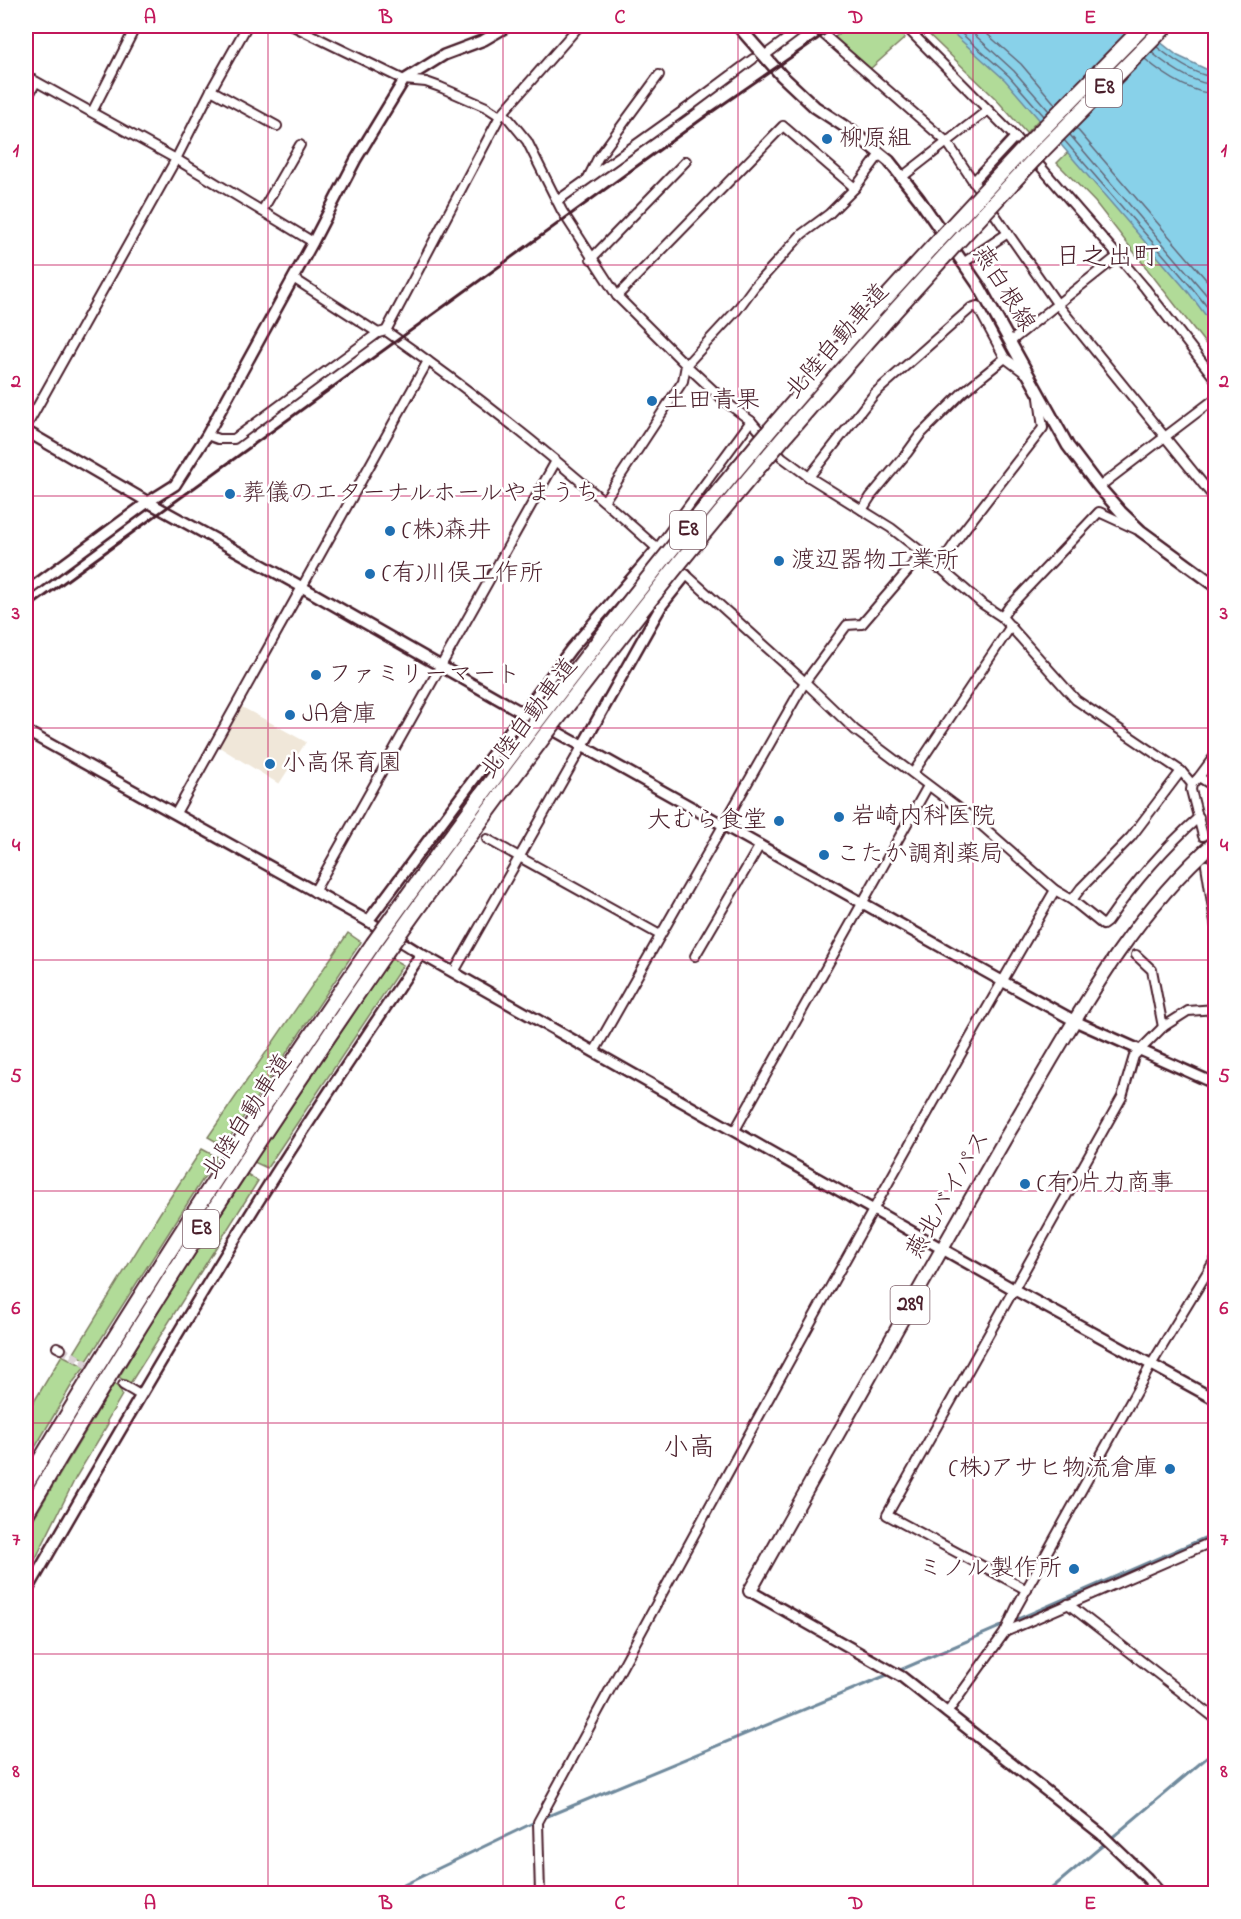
<svg xmlns="http://www.w3.org/2000/svg" width="1241" height="1919" font-family="'Indie Flower','Klee One',sans-serif">
<rect width="100%" height="100%" fill="#fff"/>
<filter id="ink" filterUnits="userSpaceOnUse"><feTurbulence type="fractalNoise" baseFrequency=".0167" numOctaves="2"/><feDisplacementMap in="SourceGraphic" scale="12" xChannelSelector="R" yChannelSelector="G"/><feConvolveMatrix kernelMatrix="1 2 1 2 8 2 1 2 1" color-interpolation-filters="sRGB"/></filter>
<g filter="url(#ink)">
<!-- built -->
<polygon fill="#f0e7d9" points="240,706 306,742 279,784 216,745"/>
<!-- green -->
<g fill="#b1db98" stroke="#7e7d62" stroke-width="1.5">
<polygon points="852,26 895,26 905,38 870,69 833,38"/>
<polygon points="920,26 955,26 1043,115 1026,133 995,98"/>
<polygon points="1073,147 1215,318 1215,356 1095,202 1057,163"/>
<polygon points="348,933 361,942 224,1146 208,1137"/>
<polygon points="391,958 403,965 267,1168 254,1162"/>
<polygon points="202,1149 217,1157 87,1361 74,1353 160,1213"/>
<polygon points="247,1174 258,1181 131,1382 128,1383 119,1377 161,1306"/>
<polygon points="62,1355 85,1367 74,1381 26,1463 26,1415"/>
<polygon points="114,1384 120,1389 122,1395 107,1421 108,1424 76,1477 26,1578 26,1531"/>
</g>
<!-- water -->
<polygon fill="#88d1e9" stroke="#6f8a9d" stroke-width="1.5" points="945,26 1140,26 1178,56 1210,71 1215,71 1215,328 1189,293 1005,80"/>
<g fill="none" stroke-linecap="round" stroke-linejoin="round">
<!-- shore -->
<g stroke="#636677" stroke-width="1.5">
<polyline points="953,26 1009,76 1044,116"/>
<polyline points="965,26 1014,71 1049,111"/>
<polyline points="978,26 1021,64 1055,104"/>
<path d="M1157,47c15,12 39,30 59,30"/>
<path d="M1151,52c17,14 42,32 65,33"/>
<path d="M1145,59c19,16 45,34 71,35"/>
<polyline points="1076,128 1216,291"/>
<polyline points="1070,135 1216,306"/>
<polyline points="1064,140 1193,289 1216,318"/>
</g>
<!-- stream -->
<g stroke="#6f8a9d" stroke-width="3">
<polyline points="898,1671 1216,1533"/>
<polyline points="543,1818 892,1673"/>
<polyline points="385,1894 537,1821"/>
<polyline points="1045,1894 1216,1750"/>
</g>
<!-- minor-tunnel -->
<polyline stroke="#dbd2d5" stroke-width="8" stroke-dasharray="8 4" stroke-linecap="butt" points="61,1349 96,1370"/>
<!-- minor casing -->
<g stroke="#4a1f2b" stroke-width="12">
<g id="minor">
<polyline points="293,26 404,80 426,82 440,87 486,107 500,116"/>
<polyline points="814,26 947,142 983,196"/>
<polyline points="905,26 1015,137"/>
<polyline points="764,56 804,26"/>
<polyline points="26,76 176,159 313,242"/>
<polyline points="211,90 277,126"/>
<polyline points="26,100 36,82"/>
<polyline points="92,112 136,26"/>
<polyline points="504,113 527,141 562,211 617,296 686,365 727,403 751,421 782,457 809,477 891,528 923,553 981,603 1002,617 1076,700 1181,771 1192,784 1191,790 1203,836"/>
<polyline points="902,177 988,110"/>
<polyline points="588,178 598,158 659,75"/>
<polyline points="973,182 1015,137 1118,256"/>
<polyline points="557,201 690,106 753,59"/>
<polyline points="989,206 1058,305 1216,500"/>
<polyline points="262,211 300,145"/>
<polyline points="591,259 686,161"/>
<polyline points="963,263 1008,233"/>
<path d="M293,278l85,55 8,-2c96,67 187,141 274,220"/>
<polyline points="617,296 783,126 855,188"/>
<polyline points="386,331 500,116 579,26"/>
<polyline points="1011,341 1118,256 1145,288 1216,380"/>
<polyline points="26,427 176,159 211,90 247,26"/>
<polyline points="207,435 218,439 234,439 378,333"/>
<polyline points="809,477 875,393 971,308 977,306 1005,358"/>
<polyline points="1099,487 1216,398"/>
<polyline points="604,501 683,381 686,365 737,310 754,287 802,234 829,214 855,188 880,154"/>
<polyline points="862,510 871,496 907,453 920,435 963,392 1005,358 1025,373"/>
<polyline points="657,549 751,421"/>
<polyline points="938,568 961,534 1043,428 1039,398"/>
<path d="M682,571l123,111 50,48 125,94 75,66 17,10 31,25 4,-3c27,-39 56,-73 92,-105"/>
<polyline points="1002,617 1009,607 1099,512 1136,529"/>
<polyline points="913,773 1011,626"/>
<polyline points="1199,777 1216,788"/>
<polyline points="1192,784 1199,777 1216,754"/>
<polyline points="176,813 428,361"/>
<polyline points="487,839 660,935"/>
<polyline points="1206,865 1216,928"/>
<polyline points="314,892 556,461"/>
<polyline points="1072,900 1081,888 1131,837 1181,771"/>
<polyline points="1136,955 1152,970 1163,1027"/>
<polyline points="695,956 760,845"/>
<polyline points="454,972 583,745"/>
<polyline points="594,1052 805,682 847,625 862,624 923,553"/>
<polyline points="735,1130 928,786"/>
<polyline points="57,1347 61,1349"/>
<polyline points="123,1385 140,1395"/>
<polyline points="1027,1590 887,1515 1122,1097 1134,1056 1163,1027 1188,1011 1216,1009"/>
<polyline points="1068,1604 1216,1719"/>
<polyline points="1005,1632 1216,1540"/>
<polyline points="947,1713 1005,1632 1016,1608 1151,1365 1216,1258"/>
<path d="M540,1894l-2,-72c169,-312 339,-625 517,-932"/>
</g>
</g>
<!-- tertiary casing -->
<g stroke="#4a1f2b" stroke-width="14">
<g id="tertiary">
<polyline points="26,431 148,502 302,587 523,713 1002,981 1075,1021 1216,1084"/>
<polyline points="26,592 148,502 175,485 207,435 313,242 356,159 404,80 444,55 484,40 508,26"/>
<polyline points="26,731 368,921 421,954 1015,1290 1216,1400"/>
<polyline points="583,745 651,624 662,605 686,575"/>
<polyline points="368,921 571,649 657,549"/>
<polyline points="750,1591 902,1677 1101,1834 1146,1877 1161,1894"/>
<path d="M26,1593c81,-141 163,-282 250,-420 47,-74 97,-146 145,-219"/>
</g>
</g>
<!-- secondary casing -->
<g stroke="#4a1f2b" stroke-width="15">
<polyline id="secondary" points="738,26 781,75 815,107 853,132 889,161 919,199 979,286 1068,446 1099,487 1121,512 1141,531 1216,586"/>
</g>
<!-- trunk casing -->
<g stroke="#4a1f2b" stroke-width="16">
<path id="trunk" d="M750,1591c86,-153 171,-307 259,-459 61,-102 116,-212 207,-291"/>
</g>
<!-- motorway casing -->
<g stroke="#4a1f2b" stroke-width="18">
<g id="motorway">
<polyline points="1032,140 1144,26"/>
<polyline points="1042,151 1166,26"/>
<path d="M26,1484c109,-184 226,-364 347,-540"/>
<path d="M26,1514c113,-192 234,-379 360,-562"/>
</g>
</g>
<!-- minor -->
<use href="#minor" stroke="#fff" stroke-width="8"/>
<!-- tertiary -->
<use href="#tertiary" stroke="#fff" stroke-width="9"/>
<!-- secondary -->
<use href="#secondary" stroke="#fff" stroke-width="10"/>
<!-- trunk -->
<use href="#trunk" stroke="#fff" stroke-width="12"/>
<!-- motorway -->
<use href="#motorway" stroke="#fff" stroke-width="14"/>
<!-- rail -->
<polyline stroke="#4a1f2b" stroke-width="3" points="26,610 706,116 836,26"/>
<!-- motorway-bridge casing -->
<g stroke="#4a1f2b" stroke-width="18" stroke-linecap="butt">
<g id="motorway-bridge">
<path d="M373,944c133,-186 271,-368 420,-541 77,-90 158,-176 239,-263"/>
<path d="M386,952c109,-153 221,-303 341,-447 101,-122 207,-239 315,-354"/>
</g>
</g>
<!-- motorway-bridge -->
<use href="#motorway-bridge" stroke="#fff" stroke-width="14"/>
</g>
</g>
<!-- grid -->
<path fill="none" stroke="#c2185b" stroke-width="1.5" stroke-opacity="0.55" d="M268,26v1868M503,26v1868M738,26v1868M973,26v1868M26,265h1190M26,496h1190M26,728h1190M26,960h1190M26,1191h1190M26,1423h1190M26,1654h1190"/>
<!-- markers -->
<g fill="#1f6fb2" stroke="#fff" stroke-width="2">
<circle cx="827" cy="139" r="6"/>
<circle cx="652" cy="401" r="6"/>
<circle cx="230" cy="494" r="6"/>
<circle cx="390" cy="531" r="6"/>
<circle cx="779" cy="561" r="6"/>
<circle cx="370" cy="574" r="6"/>
<circle cx="316" cy="675" r="6"/>
<circle cx="290" cy="715" r="6"/>
<circle cx="270" cy="764" r="6"/>
<circle cx="839" cy="817" r="6"/>
<circle cx="779" cy="821" r="6"/>
<circle cx="824" cy="855" r="6"/>
<circle cx="1025" cy="1184" r="6"/>
<circle cx="1170" cy="1469" r="6"/>
<circle cx="1074" cy="1569" r="6"/>
</g>
<g text-anchor="middle" dominant-baseline="central" stroke-width="5" stroke-linejoin="round" paint-order="stroke">
<!-- shield labels -->
<g fill="#fff" stroke="#80626b" stroke-width="1.5">
<rect x="1086" y="69" width="36" height="38" rx="4.5"/>
<rect x="670" y="511" width="36" height="38" rx="4.5"/>
<rect x="183" y="1210" width="36" height="38" rx="4.5"/>
<rect x="890.5" y="1286" width="39" height="38" rx="4.5"/>
</g>
<g font-size="22" font-weight="bold" fill="#4a1f2b">
<text x="1104" y="88">E8</text>
<text x="688" y="530">E8</text>
<text x="201" y="1229">E8</text>
<text x="910" y="1305">289</text>
</g>
<!-- poi labels -->
<g font-size="24" fill="#4a1f2b" stroke="#fff" text-anchor="start">
<text x="839" y="139">柳原組</text>
<text x="664" y="401">土田青果</text>
<text x="242" y="494">葬儀のエターナルホールやまうち</text>
<text x="402" y="531">(株)森井</text>
<text x="791" y="561">渡辺器物工業所</text>
<text x="382" y="574">(有)川俣工作所</text>
<text x="328" y="675">ファミリーマート</text>
<text x="302" y="715">JA倉庫</text>
<text x="282" y="764">小高保育園</text>
<text x="851" y="817">岩崎内科医院</text>
<text x="767" y="821" text-anchor="end">大むら食堂</text>
<text x="836" y="855">こたか調剤薬局</text>
<text x="1037" y="1184">(有)片力商事</text>
<text x="1158" y="1469" text-anchor="end">(株)アサヒ物流倉庫</text>
<text x="1062" y="1569" text-anchor="end">ミノル製作所</text>
</g>
<!-- street labels -->
<g font-size="24" fill="#4a1f2b" stroke="#fff">
<text transform="translate(1003 289) rotate(58)">燕白根線</text>
<text transform="translate(838 342) rotate(-49)">北陸自動車道</text>
<text transform="translate(530 719) rotate(-53)">北陸自動車道</text>
<text transform="translate(248 1117) rotate(-57)">北陸自動車道</text>
<text transform="translate(949 1195) rotate(-60)">燕北バイパス</text>
</g>
<!-- neighbourhood labels -->
<g font-size="26" fill="#4a1f2b" stroke="#fff">
<text x="1107" y="258">日之出町</text>
<text x="689" y="1449">小高</text>
</g>
</g>
<!-- margin -->
<rect width="1241" height="1919" fill="none" stroke="#fff" stroke-width="66"/>
<rect x="33" y="33" width="1175" height="1853" fill="none" stroke="#c2185b" stroke-width="2"/>
<g font-size="20" text-anchor="middle" font-weight="bold" fill="#c2185b">
<text x="150" y="23">A</text>
<text x="386" y="23">B</text>
<text x="620" y="23">C</text>
<text x="856" y="23">D</text>
<text x="1090" y="23">E</text>
<text x="16" y="156">1</text>
<text x="1224" y="156">1</text>
<text x="16" y="387">2</text>
<text x="1224" y="387">2</text>
<text x="16" y="619">3</text>
<text x="1224" y="619">3</text>
<text x="16" y="851">4</text>
<text x="1224" y="851">4</text>
<text x="16" y="1082">5</text>
<text x="1224" y="1082">5</text>
<text x="16" y="1314">6</text>
<text x="1224" y="1314">6</text>
<text x="16" y="1545">7</text>
<text x="1224" y="1545">7</text>
<text x="16" y="1777">8</text>
<text x="1224" y="1777">8</text>
<text x="150" y="1909">A</text>
<text x="386" y="1909">B</text>
<text x="620" y="1909">C</text>
<text x="856" y="1909">D</text>
<text x="1090" y="1909">E</text>
</g>
</svg>
